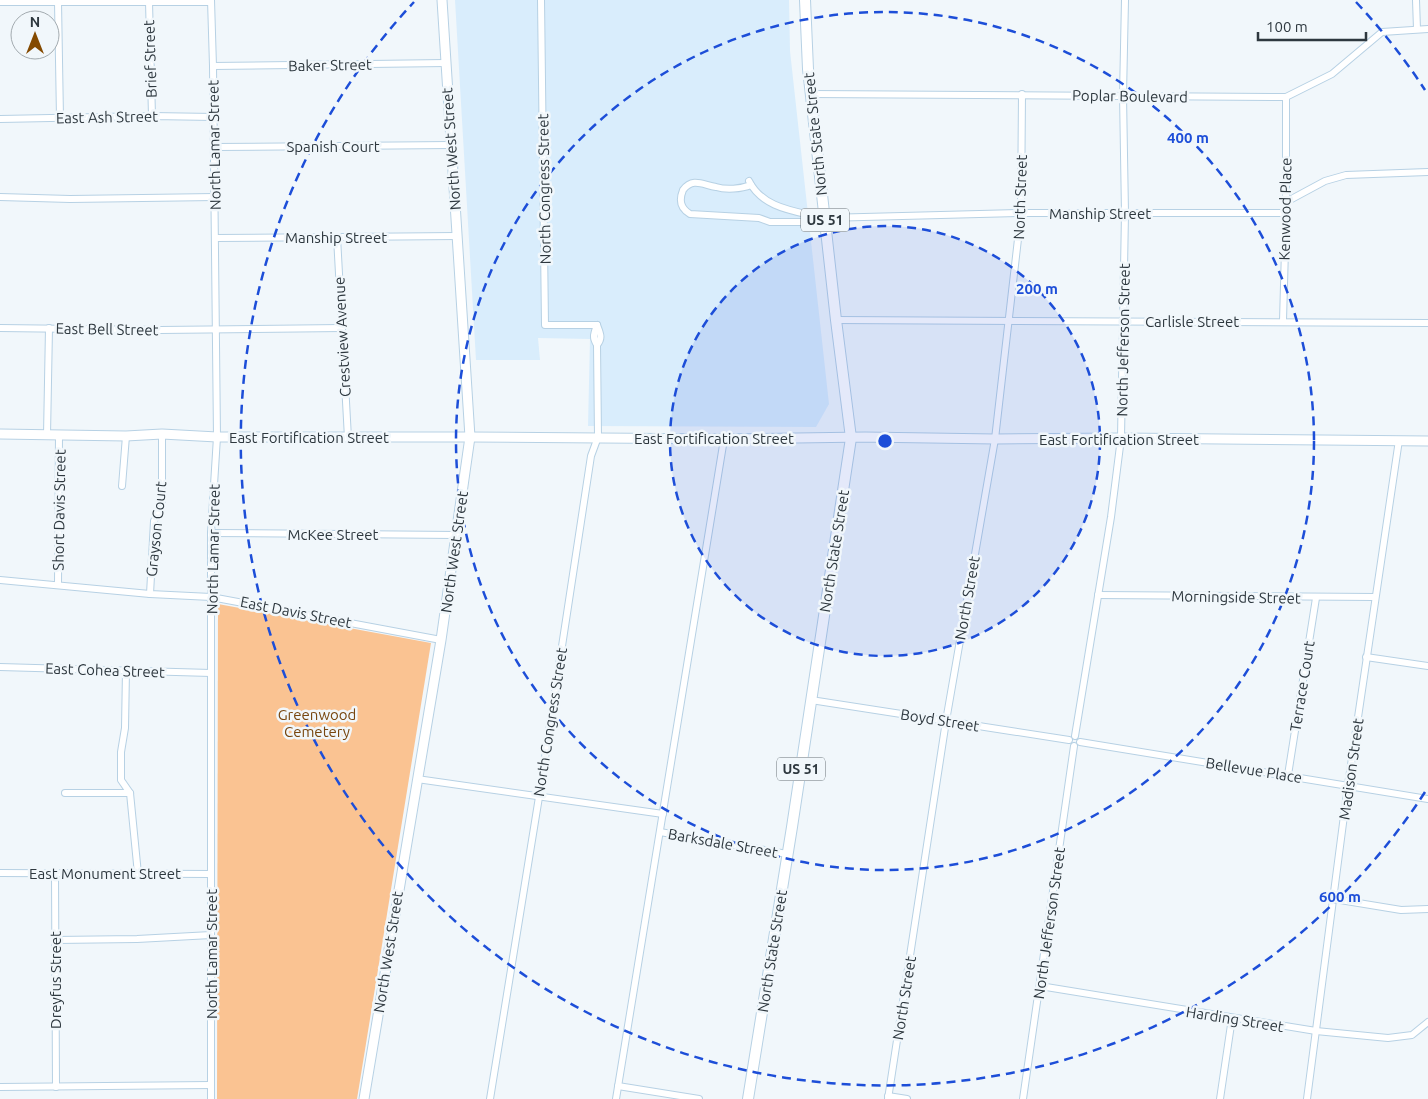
<svg xmlns="http://www.w3.org/2000/svg" width="1428" height="1099" font-family="Ubuntu,sans-serif">
<rect width="100%" height="100%" fill="#f1f7fb"/>
<!-- built -->
<polygon fill="#d9edfc" points="455,0 789,0 790,51 829,404 816,427 588,426 590,339 538,338 540,360 476,360"/>
<!-- green -->
<polygon fill="#fac392" points="218,604 431,643 357,1099 217,1099"/>
<g fill="none" stroke-linecap="round" stroke-linejoin="round">
<!-- street casing -->
<g stroke="#b7d1e4" stroke-width="8">
<g id="street">
<polyline points="541,0 545,325 597,325"/>
<polyline points="1416,0 1417,29"/>
<polyline points="0,2 211,2"/>
<polyline points="58,2 60,118"/>
<polyline points="149,2 152,116"/>
<polyline points="213,66 446,63"/>
<polyline points="811,94 1286,97 1332,74 1382,32 1428,29"/>
<polyline points="0,119 152,116 214,117"/>
<polyline points="214,147 451,145"/>
<path d="M749,181c14,28 47,30 74,37"/>
<path d="M751,185c-10,4 -25,5 -35,2 -13,-2 -23,-10 -33,3 -4,10 -3,18 7,24l69,4 11,4h38l17,-4 196,-5h265"/>
<polyline points="0,197 70,199 215,197"/>
<polyline points="1286,202 1325,181 1346,175 1428,172"/>
<polyline points="337,237 348,438"/>
<polyline points="215,238 457,236"/>
<polyline points="836,320 1428,323"/>
<polyline points="1283,321 1286,213 1286,97"/>
<path d="M597,325c-3,9 -5,12 0,20"/>
<polyline points="0,328 160,330 342,328"/>
<polyline points="47,435 49,328"/>
<polyline points="122,486 126,436"/>
<polyline points="211,533 456,535"/>
<polyline points="0,580 150,594 211,597 441,640"/>
<polyline points="58,585 59,435"/>
<polyline points="150,594 154,521 162,502 162,434"/>
<polyline points="1098,595 1374,597"/>
<polyline points="1366,657 1428,666"/>
<polyline points="0,667 211,673"/>
<polyline points="126,670 125,728 121,752 121,780 130,793"/>
<polyline points="811,700 1069,740"/>
<polyline points="1075,736 1111,517 1121,438 1125,213 1123,95 1125,0"/>
<polyline points="1080,742 1428,799"/>
<polyline points="1288,775 1316,598"/>
<polyline points="417,779 663,814"/>
<polyline points="65,793 130,793 138,874"/>
<polyline points="660,832 787,854"/>
<polyline points="0,873 211,874"/>
<polyline points="55,874 56,1087"/>
<polyline points="1334,899 1401,910 1428,909"/>
<polyline points="55,940 137,939 211,935"/>
<polyline points="1040,986 1316,1031 1388,1038 1412,1035 1428,1022"/>
<polyline points="618,1086 699,1099"/>
<polyline points="0,1087 211,1085"/>
<polyline points="888,1096 907,1099"/>
<polyline points="211,1099 211,533 217,437 213,66 211,0"/>
<path d="M490,1099l49,-302 52,-341 7,-19 -1,-92c6,-7 3,-12 0,-20"/>
<polyline points="616,1099 724,439"/>
<polyline points="888,1099 946,721 995,439 1021,213 1022,94"/>
<polyline points="1023,1099 1074,746"/>
<polyline points="1220,1099 1232,1018"/>
<polyline points="1307,1099 1348,785 1399,440"/>
</g>
</g>
<!-- secondary casing -->
<g stroke="#b7d1e4" stroke-width="11">
<g id="secondary">
<polyline points="0,434 126,436 162,434 217,437 470,437 724,439 865,437 995,439 1121,438 1428,441"/>
<polyline points="364,1099 441,640 470,437 442,0"/>
</g>
</g>
<!-- primary casing -->
<g stroke="#b7d1e4" stroke-width="12">
<polyline id="primary" points="748,1099 792,827 851,438 836,320 808,69 805,0"/>
</g>
<!-- street -->
<use href="#street" stroke="#fff" stroke-width="6"/>
<!-- secondary -->
<use href="#secondary" stroke="#fff" stroke-width="9"/>
<!-- primary -->
<use href="#primary" stroke="#fff" stroke-width="10"/>
</g>
<!-- distance rings -->
<circle cx="885" cy="441" r="215" fill="#1d4ed8" fill-opacity=".12"/>
<g fill="none" stroke="#1d4ed8" stroke-width="2.5" stroke-dasharray="9 6">
<circle cx="885" cy="441" r="215"/>
<circle cx="885" cy="441" r="429"/>
<path d="M1425 792A644 644 0 1 1 414 2M1356 2A644 644 0 0 1 1425 90"/>
</g>
<g text-anchor="middle" dominant-baseline="central" stroke-width="5" stroke-linejoin="round" paint-order="stroke">
<!-- shield labels -->
<g fill="#f1f7fb" stroke="#687177" stroke-width="1">
<rect x="801" y="208.5" width="48" height="23" rx="4"/>
<rect x="777" y="757.5" width="48" height="23" rx="4"/>
</g>
<g font-size="14" font-weight="bold" fill="#2e383f">
<text x="825" y="220">US 51</text>
<text x="801" y="769">US 51</text>
</g>
<!-- street labels -->
<g font-size="15" fill="#2e383f" stroke="#f1f7fb">
<text transform="translate(150 59) rotate(-92)">Brief Street</text>
<text transform="translate(330 65) rotate(-1)">Baker Street</text>
<text transform="translate(1130 96) rotate(1)">Poplar Boulevard</text>
<text transform="translate(107 117) rotate(-1)">East Ash Street</text>
<text transform="translate(815 134) rotate(-96)">North State Street</text>
<text transform="translate(214 145) rotate(-91)">North Lamar Street</text>
<text x="333" y="146">Spanish Court</text>
<text transform="translate(451 149) rotate(-94)">North West Street</text>
<text transform="translate(544 189) rotate(-91)">North Congress Street</text>
<text transform="translate(1020 197) rotate(-88)">North Street</text>
<text transform="translate(1285 209) rotate(-89)">Kenwood Place</text>
<text x="1100" y="213">Manship Street</text>
<text x="336" y="237">Manship Street</text>
<text x="1192" y="321">Carlisle Street</text>
<text transform="translate(107 329) rotate(1)">East Bell Street</text>
<text transform="translate(342 337) rotate(-93)">Crestview Avenue</text>
<text transform="translate(1123 340) rotate(-89)">North Jefferson Street</text>
<text x="309" y="437">East Fortification Street</text>
<text x="714" y="438">East Fortification Street</text>
<text x="1119" y="439">East Fortification Street</text>
<text transform="translate(59 510) rotate(-89)">Short Davis Street</text>
<text transform="translate(156 529) rotate(-84)">Grayson Court</text>
<text x="333" y="534">McKee Street</text>
<text transform="translate(213 549) rotate(-89)">North Lamar Street</text>
<text transform="translate(834 551) rotate(-81)">North State Street</text>
<text transform="translate(454 552) rotate(-82)">North West Street</text>
<text transform="translate(1236 597) rotate(1)">Morningside Street</text>
<text transform="translate(967 598) rotate(-80)">North Street</text>
<text transform="translate(296 612) rotate(11)">East Davis Street</text>
<text transform="translate(105 670) rotate(2)">East Cohea Street</text>
<text transform="translate(1302 686) rotate(-81)">Terrace Court</text>
<text transform="translate(940 720) rotate(9)">Boyd Street</text>
<text transform="translate(550 722) rotate(-81)">North Congress Street</text>
<text transform="translate(1351 769) rotate(-82)">Madison Street</text>
<text transform="translate(1254 770) rotate(9)">Bellevue Place</text>
<text transform="translate(723 843) rotate(10)">Barksdale Street</text>
<text x="105" y="873">East Monument Street</text>
<text transform="translate(1049 923) rotate(-82)">North Jefferson Street</text>
<text transform="translate(772 951) rotate(-81)">North State Street</text>
<text transform="translate(388 952) rotate(-81)">North West Street</text>
<text transform="translate(211 954) rotate(-90)">North Lamar Street</text>
<text transform="translate(55 980) rotate(-90)">Dreyfus Street</text>
<text transform="translate(904 998) rotate(-81)">North Street</text>
<text transform="translate(1235 1019) rotate(9)">Harding Street</text>
</g>
<!-- park labels -->
<g font-size="15" fill="#78460f" stroke="#f1f7fb">
<text x="317" y="714">Greenwood<tspan x="317" dy="17">Cemetery</tspan></text>
</g>
</g>
<circle cx="885" cy="441" r="8" fill="#1d4ed8" stroke="#f1f7fb" stroke-width="2.5"/>
<g font-size="15" text-anchor="middle" font-weight="bold" fill="#1d4ed8" stroke="#f1f7fb" stroke-width="5" stroke-linejoin="round" paint-order="stroke">
<text x="1188" y="143">400 m</text>
<text x="1037" y="294">200 m</text>
<text x="1340" y="902">600 m</text>
</g>
<!-- north arrow -->
<g transform="translate(35 35)"><circle r="24" fill="#f1f7fb" stroke="#a3abb0"/>
<path d="M0-4L9 19L0 12L-9 19Z" fill="#844a00"/>
<text y="-8" font-size="14" font-weight="bold" text-anchor="middle" fill="#2e383f">N</text>
</g>
<!-- scale -->
<path d="M1258 32v8h108v-8" fill="none" stroke="#2e383f" stroke-width="2.5"/>
<text x="1266" y="32" font-size="15" fill="#2e383f" stroke="#f1f7fb" stroke-width="4" paint-order="stroke">100 m</text>
</svg>
